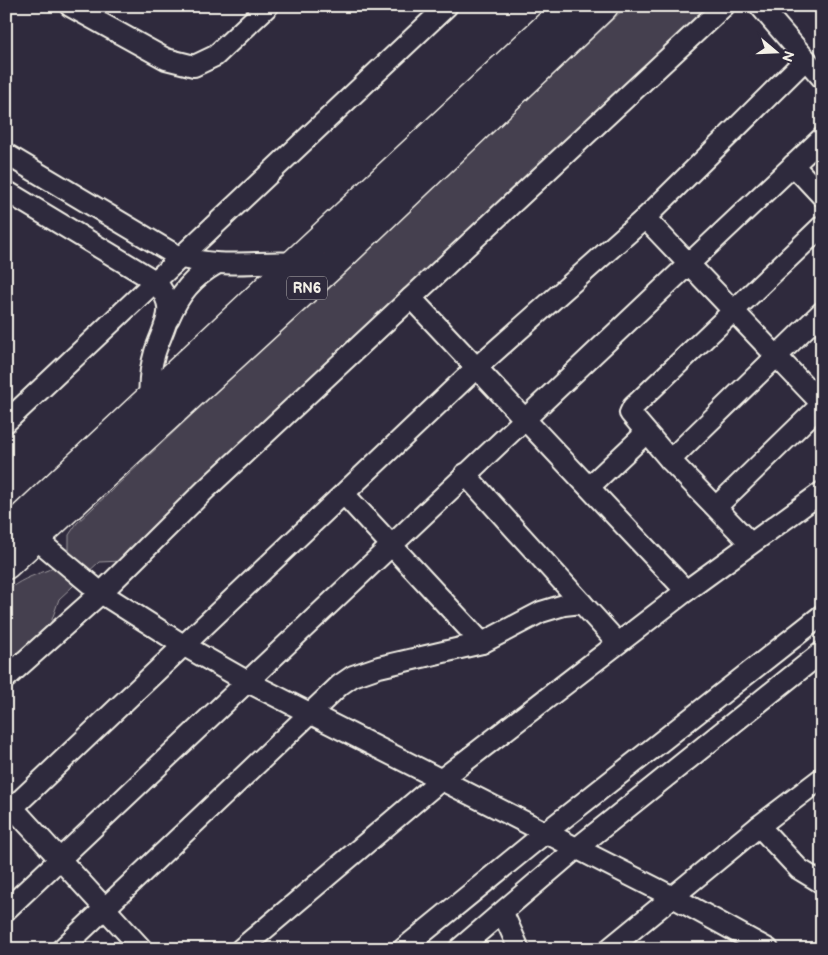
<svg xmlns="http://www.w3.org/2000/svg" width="828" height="955" font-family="'Balsamiq Sans',sans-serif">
<rect width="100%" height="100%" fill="#2f2a3d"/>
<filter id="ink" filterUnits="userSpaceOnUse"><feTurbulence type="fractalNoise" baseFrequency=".02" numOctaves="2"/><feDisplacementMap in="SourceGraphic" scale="10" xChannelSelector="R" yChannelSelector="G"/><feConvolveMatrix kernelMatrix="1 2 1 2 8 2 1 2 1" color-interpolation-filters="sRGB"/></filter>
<g filter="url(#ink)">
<!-- green -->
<path fill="#454050" stroke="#9c989c" d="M627,6h89l-594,555 -23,1 -40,37 -11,32 -42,39v-78c13,-12 26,-16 42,-22 7,-4 15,-13 21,-19v-16l8,-12z"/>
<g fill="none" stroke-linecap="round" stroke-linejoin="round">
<!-- minor casing -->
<g stroke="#f4f1e8" stroke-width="24">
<g id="minor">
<polyline points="70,6 166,59 194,66 215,56 268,6"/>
<polyline points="760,6 822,78"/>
<path d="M6,154l173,103c44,12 79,3 122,6"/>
<polyline points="793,165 822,196"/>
<path d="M6,191l149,90c24,28 10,41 0,71 -5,17 -7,36 -4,54"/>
<polyline points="645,218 822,404"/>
<polyline points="411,298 686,591"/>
<path d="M169,318c10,-24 24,-41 47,-54"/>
<polyline points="6,422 447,6"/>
<polyline points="670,460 822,312"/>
<polyline points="465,474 618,643"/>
<polyline points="589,487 646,433"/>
<polyline points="344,494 482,643"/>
<polyline points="716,507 822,404"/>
<polyline points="35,538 101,593 183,645 248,682 671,896 768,949"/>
<polyline points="750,543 670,460 630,413 633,407 822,226"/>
<polyline points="6,678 101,593 205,490 724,6"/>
<polyline points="13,808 142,949"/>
<polyline points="6,814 476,368 645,218 806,59"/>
<polyline points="759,826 799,869 822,883"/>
<polyline points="6,910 822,138"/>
<polyline points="503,913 519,949"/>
<polyline points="62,949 340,685 353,676 379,667 482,643 541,612 564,605 582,603"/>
<polyline points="241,949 442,779 686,591 822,492"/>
<polyline points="403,949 545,833 822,615"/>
<polyline points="459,949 577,848 822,652"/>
<polyline points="609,949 759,826 822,778"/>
</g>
</g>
<!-- trunk casing -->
<g stroke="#f4f1e8" stroke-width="31">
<g id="trunk">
<polyline points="6,533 569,6"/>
<polyline points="6,565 331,266 604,6"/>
</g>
</g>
<!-- minor -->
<use href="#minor" stroke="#2f2a3d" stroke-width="20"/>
<!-- trunk -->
<use href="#trunk" stroke="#2f2a3d" stroke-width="28"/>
</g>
</g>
<g text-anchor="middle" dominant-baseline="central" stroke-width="4.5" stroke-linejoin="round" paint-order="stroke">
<!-- shield labels -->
<rect fill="#2f2a3d" stroke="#b9b5b5" stroke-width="1" x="287" y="276.5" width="40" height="23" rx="4"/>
<g font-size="14" font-weight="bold" fill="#f4f1e8">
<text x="307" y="288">RN6</text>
</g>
</g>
<!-- margin -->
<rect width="828" height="955" fill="none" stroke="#2f2a3d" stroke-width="25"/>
<rect x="12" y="12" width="803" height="930" fill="none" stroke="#f4f1e8" stroke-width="2" filter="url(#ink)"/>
<!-- north arrow -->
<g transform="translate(776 52) rotate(109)" stroke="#2f2a3d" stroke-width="4" paint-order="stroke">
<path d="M0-4L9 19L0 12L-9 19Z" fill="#f4f1e8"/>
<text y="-8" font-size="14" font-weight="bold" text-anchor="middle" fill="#f4f1e8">N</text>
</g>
</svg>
